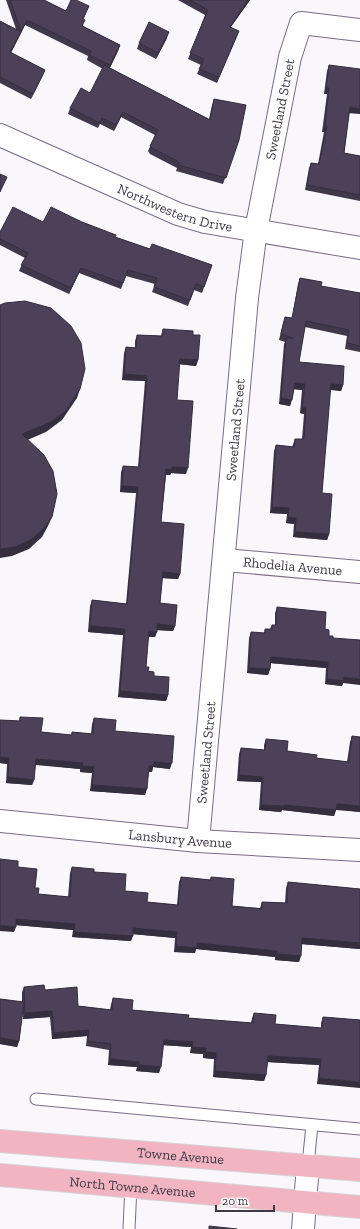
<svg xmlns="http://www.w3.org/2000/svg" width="360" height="1229" font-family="'Zilla Slab',serif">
<rect width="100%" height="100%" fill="#f9f6fc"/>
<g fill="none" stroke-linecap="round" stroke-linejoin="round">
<!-- lane casing -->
<g stroke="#796d87" stroke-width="13">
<g id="lane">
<polyline points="36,1099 360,1129"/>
<polyline points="308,1165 312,1125"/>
<polyline points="129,1229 131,1186"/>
</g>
</g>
<!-- street casing -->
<g stroke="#796d87" stroke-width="24">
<g id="street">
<path id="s1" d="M0,135l178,79 27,8 155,26"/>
<path id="s2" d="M225,560l135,12"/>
<path id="s3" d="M0,821l198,20 162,9"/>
<path id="s4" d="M198,841l49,-543 9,-68 34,-173 11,-34 59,7"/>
<polyline points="303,1229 308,1165"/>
</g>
</g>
<!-- primary casing -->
<g stroke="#d5d3d6" stroke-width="24">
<g id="primary">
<path id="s5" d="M0,1141l360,29"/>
<path id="s6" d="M0,1175l360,32"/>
</g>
</g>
<!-- lane -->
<use href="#lane" stroke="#fff" stroke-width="11"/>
<!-- street -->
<use href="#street" stroke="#fff" stroke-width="22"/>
<!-- primary -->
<use href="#primary" stroke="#f2b4c1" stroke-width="22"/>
</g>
<!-- wall -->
<g fill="#41384c">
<polygon points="6,0 44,0 66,11 89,6 83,20 83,26 120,45 118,51 110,68 209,119 212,105 214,99 239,140 223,184 176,171 177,168 150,154 148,151 155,135 121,117 114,131 100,124 98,128 68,114 70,108 90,93 103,69 87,60 88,56 25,25 11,53 45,70 43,75 31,99 0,83 0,21 16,29"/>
<polygon points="178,0 250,0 231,27 237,36 217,83 197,74 201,65 188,59 205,15"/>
<polygon points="167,38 156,59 137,49 139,43"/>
<polygon points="329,65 349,113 344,153 360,156 360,201 305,190 309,168 311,163 318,164 324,132 322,132 327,94 324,94 327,71"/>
<polygon points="43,222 82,222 115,237 150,249 212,265 202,293 194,290 188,306 152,292 155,284 126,276 121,289 79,273 69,294 19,271 25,258 0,245 0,232"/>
<polygon points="300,278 321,286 360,293 360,352 345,349 347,336 305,327 299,362 343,385 341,391 330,390 322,493 329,534 327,540 293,537 294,524 286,523 287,514 270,513 274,451 276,445 292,447 295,439 302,439 304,414 300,413 302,390 294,389 290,406 279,404 284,344 285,342 279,340 283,323 285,317 292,318 298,284"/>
<polygon points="163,329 193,335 198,360 196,366 179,364 177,400 186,474 171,473 170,475 166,475 161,522 180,574 178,579 162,578 160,603 175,626 173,631 157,630 155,637 148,637 146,667 148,671 154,676 168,695 166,701 118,697 123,635 88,632 90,606 92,600 126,604 136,493 120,492 121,472 123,466 138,467 145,381 122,380 124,353 126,347 135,348 135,341 137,335 161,336"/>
<polygon points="277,607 325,629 329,636 333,638 343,683 342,686 325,684 326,668 271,663 270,669 268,675 247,673 249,638 251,632 264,633 265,629 270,629 272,625 275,625 275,613"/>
<polygon points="20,717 41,732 71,735 72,732 91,734 92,724 94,718 115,731 170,769 153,767 152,772 149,772 145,795 90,791 92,773 80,772 80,769 35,765 34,780 32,785 6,783 7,764 0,763 0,720 19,721"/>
<polygon points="352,736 360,737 360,812 336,810 334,816 282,810 281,812 259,810 261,782 237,781 239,754 241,748 264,750 264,745 266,739 287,751 316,758 347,762 350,742"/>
<polygon points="18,867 35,888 38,894 68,897 70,873 72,867 94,872 125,891 147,902 177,905 179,882 181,877 210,880 211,877 232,906 260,908 262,902 285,903 286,888 288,882 360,889 360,949 302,944 299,962 275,960 275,957 196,949 195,953 174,952 175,938 133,934 131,941 72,937 73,930 16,925 14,932"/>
<polygon points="24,987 45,990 78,1006 110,1010 111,1004 113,998 132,1010 188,1018 251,1023 252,1018 254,1013 275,1024 321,1028 321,1023 323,1017 360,1020 317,1084 319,1065 268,1062 266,1075 264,1081 213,1077 214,1059 203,1058 203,1054 190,1053 191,1047 163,1045 159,1073 136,1071 137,1067 108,1065 109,1050 86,1046 87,1036 52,1039 50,1017 23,1019 23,1010 19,1041 17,1047 0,1044 0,999 22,1002 22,992"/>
</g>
<!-- shaded-wall -->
<g fill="#352e3e">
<polygon points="248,0 250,0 227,32 230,27"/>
<polygon points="27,20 25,25 19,37 21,31"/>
<polygon points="21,32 19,37 8,58 10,52"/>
<polygon points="169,32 167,38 156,59 158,53"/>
<polygon points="120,45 118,51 108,71 110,65"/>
<polygon points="45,70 43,75 31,99 33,94"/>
<polygon points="326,88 329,88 327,94 324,94"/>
<polygon points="350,107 360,109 360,114 347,113"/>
<polygon points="123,112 121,117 114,131 116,125"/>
<polygon points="325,126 327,126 324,132 322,132"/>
<polygon points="81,268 79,273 69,294 71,288"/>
<polygon points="180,359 198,360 196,366 177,364"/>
<polygon points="124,374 147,376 145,381 122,380"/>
<polygon points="295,383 305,384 302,390 293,389"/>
<polygon points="331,384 343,385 341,391 328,389"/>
<polygon points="80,389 77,398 62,420 46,432 18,444 22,434"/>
<polygon points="281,398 292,400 290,406 279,404"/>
<polygon points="302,408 306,408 304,414 300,413"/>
<polygon points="172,467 188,468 186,474 171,473 170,475 164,475 166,469"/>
<polygon points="122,486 138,487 136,493 120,492"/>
<polygon points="272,507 289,508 287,514 270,513"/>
<polygon points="52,517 48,526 42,537 29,549 12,556 0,558 0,549"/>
<polygon points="288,517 296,518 294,524 286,523"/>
<polygon points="295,532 329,534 327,540 293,537"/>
<polygon points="163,572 180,574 178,579 161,578"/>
<polygon points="157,624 175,626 173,631 155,630"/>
<polygon points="90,626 125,629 123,635 88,632"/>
<polygon points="149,631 157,632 155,637 147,637"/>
<polygon points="271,657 328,662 326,668 269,663"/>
<polygon points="249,668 270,669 268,675 247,673"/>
<polygon points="344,677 360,679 360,685 343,683 342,686 325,684 327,679"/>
<polygon points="120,691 168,695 166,701 118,697"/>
<polygon points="0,757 9,758 7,764 0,763"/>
<polygon points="36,759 83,763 80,769 34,764"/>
<polygon points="154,762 172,763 170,769 153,767 152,772 147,772 149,766"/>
<polygon points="82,766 94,767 92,773 80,772"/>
<polygon points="239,775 263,777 261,782 237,781"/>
<polygon points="8,777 34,780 32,785 6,783"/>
<polygon points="92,785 147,789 145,795 90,791"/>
<polygon points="337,804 360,806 360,812 335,809"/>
<polygon points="261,805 284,805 336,810 334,816 282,810 281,812 259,810"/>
<polygon points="16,919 75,924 73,930 14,925"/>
<polygon points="0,925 16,927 14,932 0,931"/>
<polygon points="133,928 177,932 175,938 131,934"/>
<polygon points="74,932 133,936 131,941 72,937"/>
<polygon points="302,938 360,943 360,949 300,944"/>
<polygon points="197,943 277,951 275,957 196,949 195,953 174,952 176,946"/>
<polygon points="277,954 301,956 299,962 275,960"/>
<polygon points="52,1011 50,1017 23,1019 25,1013"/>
<polygon points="89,1030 87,1036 52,1039 54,1033"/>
<polygon points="0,1038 19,1041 17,1047 0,1044"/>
<polygon points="164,1040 193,1042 191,1047 161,1045"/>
<polygon points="192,1047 206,1048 203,1054 190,1053"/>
<polygon points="205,1052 216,1053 214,1059 203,1058"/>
<polygon points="268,1056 321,1059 319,1065 266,1062"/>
<polygon points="110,1059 139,1062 137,1067 108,1065"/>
<polygon points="139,1065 161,1067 159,1073 136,1071"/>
<polygon points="215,1071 266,1075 264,1081 213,1077"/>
<polygon points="319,1078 360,1082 360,1088 317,1084"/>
</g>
<!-- building -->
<g fill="#4c4158" stroke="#352e3e">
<polygon points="10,0 44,0 66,11 71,0 76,0 89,6 83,19 85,20 82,26 120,45 110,65 89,55 91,51 27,20 21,31"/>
<polygon points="190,0 248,0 230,27 239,31 219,77 199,69 204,59 190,53 208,10"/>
<polygon points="0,21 21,32 10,52 45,70 33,94 0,77"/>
<polygon points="149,22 169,32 158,53 139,43"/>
<polygon points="104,65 210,120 214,99 246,105 239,140 226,178 178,165 179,162 152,148 150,146 158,130 123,112 116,125 102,118 100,123 70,108 81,88 90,93"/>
<polygon points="329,65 360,69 360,109 350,107 344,153 360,156 360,195 307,185 311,163 319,164 327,126 325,126 329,88 326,88"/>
<polygon points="0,174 7,177 0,192"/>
<polygon points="13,207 43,222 51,207 82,222 116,235 115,237 150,249 152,244 212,265 204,287 196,284 190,300 154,287 157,278 128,270 123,283 81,268 71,288 21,265 28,253 0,239 0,232"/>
<polygon points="300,278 322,282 321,286 360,293 360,346 347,343 349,330 306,321 299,362 344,366 343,385 331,384 322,493 332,494 329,534 295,532 296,518 288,517 289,508 272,507 276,445 294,447 295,439 304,439 306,408 302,408 305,384 295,383 292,400 281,398 286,338 293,338 281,334 285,317 292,318"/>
<polygon points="25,301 51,308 71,326 81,343 85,369 80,389 66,411 49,423 22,434 44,455 53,471 57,494 52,517 45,527 32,539 16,547 0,549 0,305 5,303"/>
<polygon points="163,329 193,331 193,335 200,335 198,360 180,359 177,400 193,401 188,468 172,467 172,470 166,469 161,522 184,524 180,574 163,572 160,603 177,605 175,626 157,624 157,632 149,631 146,667 149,667 148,671 154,672 154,676 169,677 168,695 120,691 125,629 90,626 92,600 127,604 138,487 122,486 123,466 139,467 147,376 124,374 126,347 136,348 137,335 162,336"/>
<polygon points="277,607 326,612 325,629 329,630 329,636 333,636 333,638 360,640 360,679 344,677 344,681 327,679 328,662 271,657 270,669 249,668 251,632 265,633 265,629 272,629 272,625 276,625"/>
<polygon points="20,717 43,718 41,732 72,735 72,732 93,734 94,718 116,720 115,731 174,736 172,763 154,762 154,766 149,766 147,789 92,785 94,767 82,766 83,763 36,759 34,780 8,777 9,758 0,757 0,720 20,721"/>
<polygon points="352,736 360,737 360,806 337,804 336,810 284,805 284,806 261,805 263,777 239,775 241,748 265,750 266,739 288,741 287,751 317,755 316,758 349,762"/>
<polygon points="0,859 18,861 18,867 37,869 35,888 39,888 38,894 70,897 72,867 94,869 94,872 126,874 125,891 148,893 147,902 178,905 181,877 211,880 211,877 234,879 232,906 262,909 262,902 287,903 288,882 360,889 360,943 302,938 301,956 277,954 277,951 197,943 197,948 176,946 177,932 133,928 133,936 74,932 75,924 16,919 16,927 0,925"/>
<polygon points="44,985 45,990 77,987 78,1006 112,1010 113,998 133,1000 132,1010 189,1015 188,1018 253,1023 254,1013 276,1015 275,1024 322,1028 323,1017 360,1020 360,1082 319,1078 321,1059 268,1056 266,1075 215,1071 216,1053 205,1052 206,1048 192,1047 193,1042 164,1040 161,1067 139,1065 139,1062 110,1059 111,1044 88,1041 89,1030 54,1033 52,1011 25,1013 24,987"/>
<polygon points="0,999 24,1002 19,1041 0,1038"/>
<polygon points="209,1226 237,1229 209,1229"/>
</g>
<g text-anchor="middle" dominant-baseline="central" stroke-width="4" stroke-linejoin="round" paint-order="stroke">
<!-- street labels -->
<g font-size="14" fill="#3f3945" stroke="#fff">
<text stroke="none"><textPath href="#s4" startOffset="737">Sweetland Street</textPath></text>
<text stroke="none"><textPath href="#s1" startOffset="190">Northwestern Drive</textPath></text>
<text stroke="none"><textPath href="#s4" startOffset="413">Sweetland Street</textPath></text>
<text stroke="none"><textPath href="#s2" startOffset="68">Rhodelia Avenue</textPath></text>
<text stroke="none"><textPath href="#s4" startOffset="89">Sweetland Street</textPath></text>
<text stroke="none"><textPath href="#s3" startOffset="181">Lansbury Avenue</textPath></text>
<text stroke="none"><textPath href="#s5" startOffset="181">Towne Avenue</textPath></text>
<text stroke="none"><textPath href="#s6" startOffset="133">North Towne Avenue</textPath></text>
</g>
</g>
<!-- scale -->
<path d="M216 1205v6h58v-6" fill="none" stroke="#3f3945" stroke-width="2"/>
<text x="222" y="1205" font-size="12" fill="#3f3945" stroke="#ffffff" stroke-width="3" paint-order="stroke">20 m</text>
</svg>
